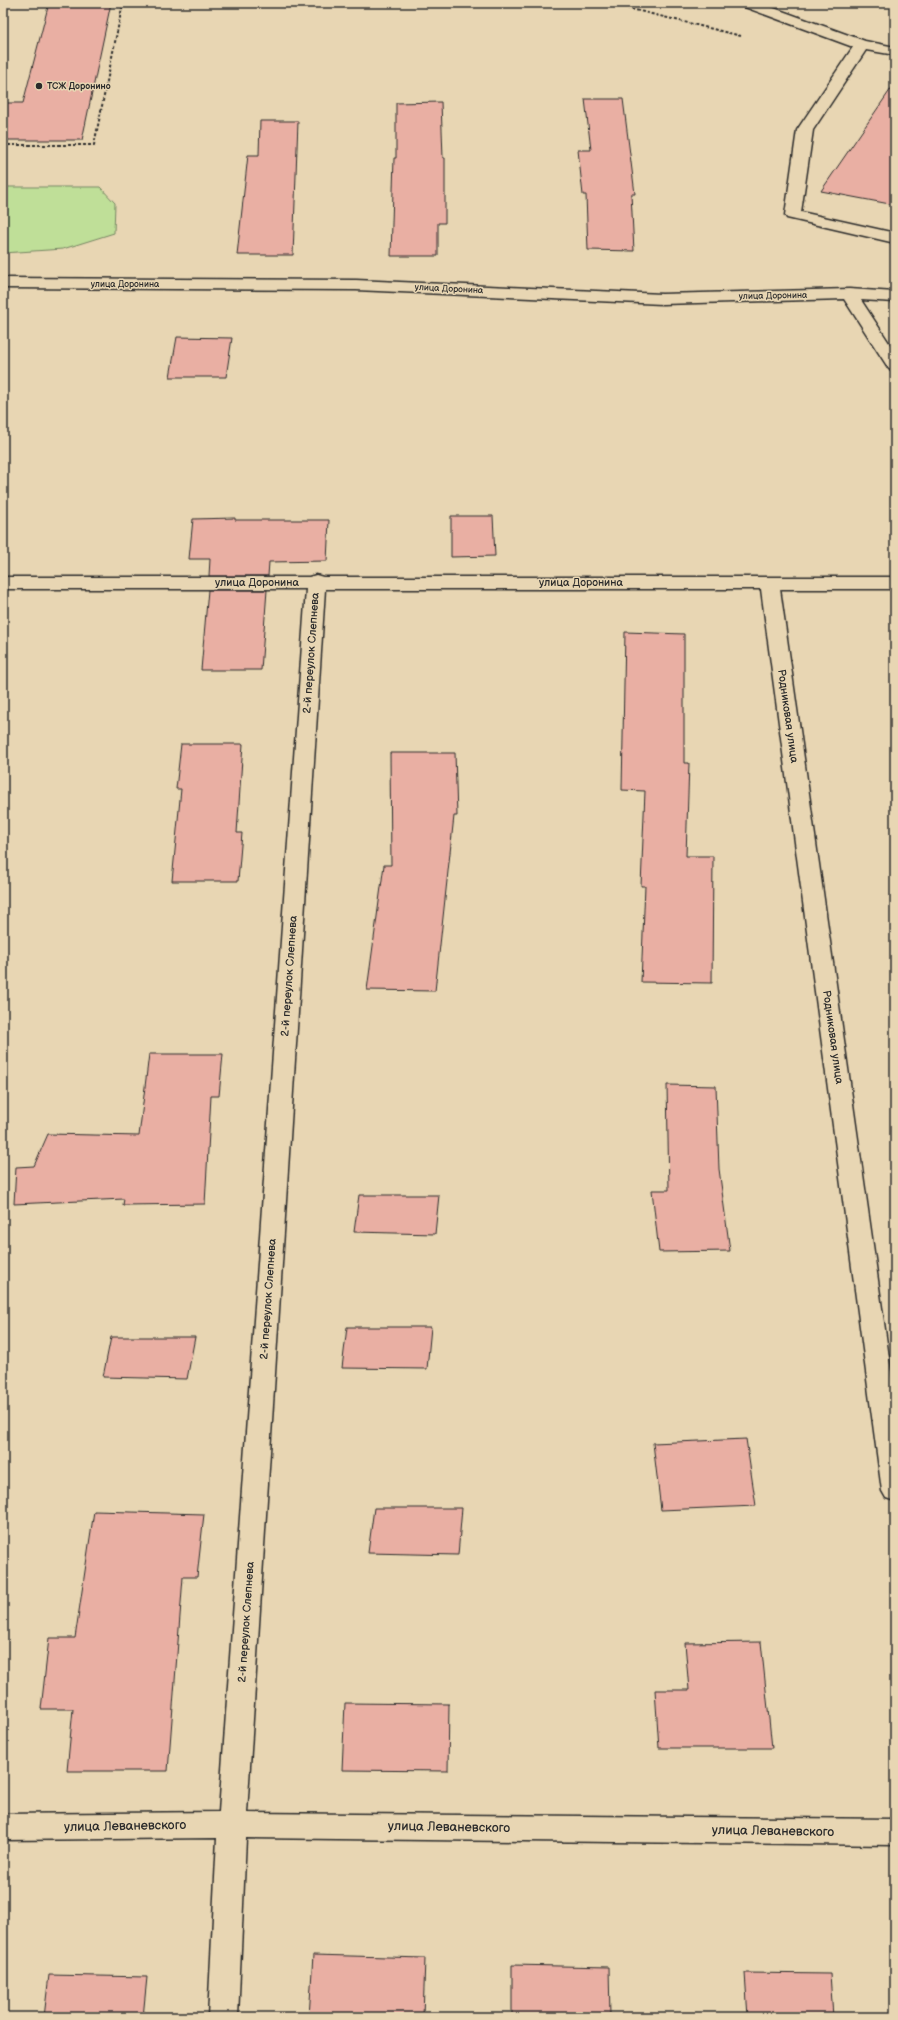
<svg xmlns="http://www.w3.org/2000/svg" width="898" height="2020" font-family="'Balsamiq Sans',sans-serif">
<rect width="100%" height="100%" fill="#e8d6b3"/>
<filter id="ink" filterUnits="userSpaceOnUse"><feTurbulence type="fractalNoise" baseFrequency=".025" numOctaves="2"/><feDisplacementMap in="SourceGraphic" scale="8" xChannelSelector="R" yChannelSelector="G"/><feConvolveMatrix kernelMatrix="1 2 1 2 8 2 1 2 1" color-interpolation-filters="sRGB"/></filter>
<g filter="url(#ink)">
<!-- green -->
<polygon fill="#bfdf98" stroke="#758562" points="3,187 100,187 115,203 114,233 63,249 3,253"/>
<!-- building -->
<g fill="#e9afa3" stroke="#2b2b2b">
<polygon points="49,3 111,3 82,140 3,140 3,103 23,103"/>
<polygon points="895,83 895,205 821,191"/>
<polygon points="585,99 623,99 635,194 631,194 634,251 588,250 586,195 583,195 578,150 591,150"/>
<polygon points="441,102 443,158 445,158 445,223 438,223 438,256 391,256 394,158 396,158 396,103"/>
<polygon points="260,121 298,121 293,255 237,255 248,155 259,155"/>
<polygon points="177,337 232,338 226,377 170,377"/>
<polygon points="451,516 493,516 495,556 451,557"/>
<polygon points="235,518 235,520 329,520 327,561 269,562 268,576 209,576 210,559 189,559 193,519"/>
<polygon points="208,590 267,590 261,670 201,670"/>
<polygon points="625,632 684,634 684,763 689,763 686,856 713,856 712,983 641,982 645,886 641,886 645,791 622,790"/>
<polygon points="181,744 243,744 237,833 242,833 238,881 172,881 181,789 176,789"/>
<polygon points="390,753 455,753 457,816 454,816 435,991 367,990 384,865 391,865"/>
<polygon points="149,1054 223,1054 219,1096 211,1096 205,1204 123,1205 124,1199 14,1204 16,1167 34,1166 48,1134 139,1136"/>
<polygon points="667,1085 716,1086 719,1169 730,1251 659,1252 652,1190 669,1190"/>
<polygon points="359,1195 439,1195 435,1234 354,1232"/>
<polygon points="347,1327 431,1327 427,1369 342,1368"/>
<polygon points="111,1337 195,1337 187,1379 103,1377"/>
<polygon points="746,1439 756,1506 661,1510 653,1443"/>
<polygon points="374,1508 462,1508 458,1555 368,1553"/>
<polygon points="94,1511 204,1514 197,1577 183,1577 168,1771 67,1771 73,1709 41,1709 49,1638 75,1638"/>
<polygon points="761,1642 772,1748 659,1748 655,1690 689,1690 685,1643"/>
<polygon points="345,1703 449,1704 448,1771 342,1770"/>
<polygon points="313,1955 425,1958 423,2017 309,2017"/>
<polygon points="512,1965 609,1967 610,2017 512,2017"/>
<polygon points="745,1973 830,1974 833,2017 748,2017"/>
<polygon points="49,1975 147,1977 143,2017 44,2017"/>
</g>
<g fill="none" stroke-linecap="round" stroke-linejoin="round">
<!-- minor casing -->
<g stroke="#2b2b2b" stroke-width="3">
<g id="minor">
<polygon points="740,3 760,3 865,41 895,47 895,55 866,50 813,130 801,212 895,233 895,243 787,218 785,215 797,130 853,47 742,6"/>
<polygon points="3,278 356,280 662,294 849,289 895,292 895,302 861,300 895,352 895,370 889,369 844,299 662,304 356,290 3,288"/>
<polygon points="316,575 323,577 895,577 895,589 780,589 895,1400 895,1501 886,1498 882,1491 761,589 325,589 247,1813 895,1819 895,1845 246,1838 238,2017 208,2017 217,1838 3,1840 3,1814 219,1812 306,589 3,589 3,577 309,577"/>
</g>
</g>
<!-- path -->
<g stroke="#2b2b2b" stroke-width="2" stroke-dasharray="3 2" stroke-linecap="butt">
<polyline points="607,3 741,36"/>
<polyline points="3,145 94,145 123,3"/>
</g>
<!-- minor -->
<use href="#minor" fill="#e8d6b3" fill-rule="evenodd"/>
</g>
</g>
<!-- markers -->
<circle fill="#2b2b2b" stroke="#e8d6b3" stroke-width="1.5" cx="39" cy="86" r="4"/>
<g text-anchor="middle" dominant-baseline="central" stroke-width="3" stroke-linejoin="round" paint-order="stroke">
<!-- far-poi labels -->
<g font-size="9" font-weight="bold" fill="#2b2b2b" stroke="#e8d6b3" text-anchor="start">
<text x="47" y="86">ТСЖ Доронино</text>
</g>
<!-- far-street labels -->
<g font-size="9" fill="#2b2b2b" stroke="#e8d6b3">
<text x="125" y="284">улица Доронина</text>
<text transform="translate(449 289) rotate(3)">улица Доронина</text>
<text transform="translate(773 296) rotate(-1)">улица Доронина</text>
</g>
<!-- street labels -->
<g font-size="11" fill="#2b2b2b" stroke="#e8d6b3">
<text x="257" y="582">улица Доронина</text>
<text x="581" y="582">улица Доронина</text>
<text transform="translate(311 653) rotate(-86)">2-й переулок Слепнева</text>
<text transform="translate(788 716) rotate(82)">Родниковая улица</text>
<text transform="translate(289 976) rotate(-86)">2-й переулок Слепнева</text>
<text transform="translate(833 1037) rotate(82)">Родниковая улица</text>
<text transform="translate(268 1299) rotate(-86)">2-й переулок Слепнева</text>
<text transform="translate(246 1622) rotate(-86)">2-й переулок Слепнева</text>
</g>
<!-- near-street labels -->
<g font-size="13" fill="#2b2b2b" stroke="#e8d6b3">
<text transform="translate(125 1826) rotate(-1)">улица Леваневского</text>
<text transform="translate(449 1827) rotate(1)">улица Леваневского</text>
<text transform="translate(773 1831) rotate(1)">улица Леваневского</text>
</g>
</g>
<!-- margin -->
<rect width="898" height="2020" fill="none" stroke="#e8d6b3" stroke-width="16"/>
<rect x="8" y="8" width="882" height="2004" fill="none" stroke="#2b2b2b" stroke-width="1.5" filter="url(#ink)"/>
</svg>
